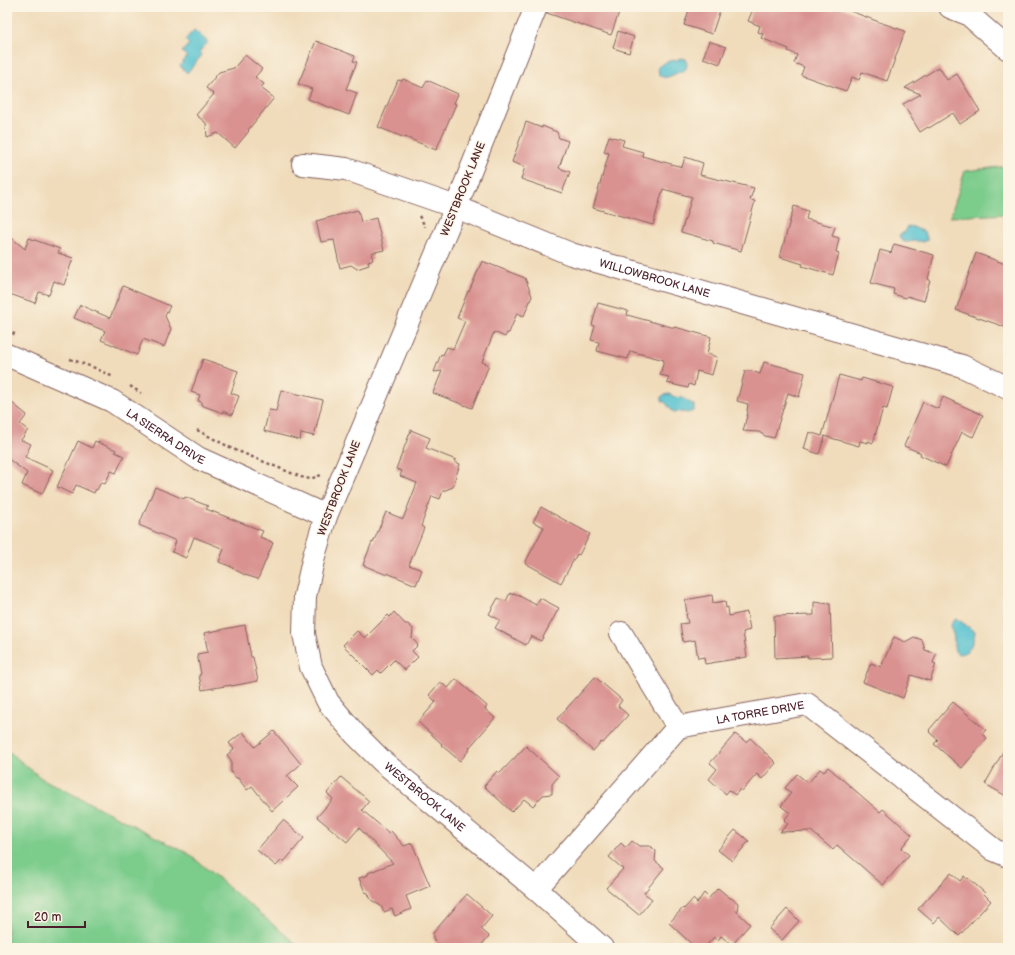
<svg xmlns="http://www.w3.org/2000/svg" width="1015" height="955" font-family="'Balsamiq Sans',sans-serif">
<rect width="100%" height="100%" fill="#fcf5e5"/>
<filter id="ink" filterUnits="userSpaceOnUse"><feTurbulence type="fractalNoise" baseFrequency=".025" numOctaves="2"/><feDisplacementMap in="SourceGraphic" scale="8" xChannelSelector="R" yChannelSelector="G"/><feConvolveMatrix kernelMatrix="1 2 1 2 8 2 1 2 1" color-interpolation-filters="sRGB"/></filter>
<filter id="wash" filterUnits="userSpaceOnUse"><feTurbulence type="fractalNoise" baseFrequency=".012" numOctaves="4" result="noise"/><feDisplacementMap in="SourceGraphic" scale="16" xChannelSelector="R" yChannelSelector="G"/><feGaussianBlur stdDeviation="0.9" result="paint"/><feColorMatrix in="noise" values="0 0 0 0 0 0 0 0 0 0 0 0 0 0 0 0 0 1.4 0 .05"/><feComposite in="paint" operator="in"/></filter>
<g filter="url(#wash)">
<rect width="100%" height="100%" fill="#f0dcbb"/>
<!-- green -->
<g fill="#7ccc8c" stroke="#63765c">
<polygon points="1008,166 1008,214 950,217 965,171"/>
<polygon points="7,750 41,778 189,854 301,948 7,948"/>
</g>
<!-- water -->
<g fill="#56c2d0" stroke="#50707e">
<polygon points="194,30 208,42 199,52 202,55 187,73 180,66 187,57 182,52 189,44 185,40"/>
<path d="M680,58l6,1c1,5 2,10 -3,12 -2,1 -4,1 -6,2 -7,3 -12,7 -18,2l-1,-8 1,-1 10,-5 8,-1z"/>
<path d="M908,226l5,1 7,3 5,2 2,6v2l-5,2c-10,-4 -20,6 -23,-7l6,-3z"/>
<path d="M669,394l8,4 4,-1 13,8v5c-6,6 -13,0 -20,2l-2,-1 -6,-8 -4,-2 -1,-4 3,-2z"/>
<path d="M956,619l3,1 16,12c-1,8 -5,21 -15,22 -2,0 -4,-1 -5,-3 -2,-3 0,-9 -1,-12 0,-5 -3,-8 -3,-12 0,-4 2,-6 5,-8z"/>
</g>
<g id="blocks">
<!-- building -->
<g fill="#d99290">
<polygon points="548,7 621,7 611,35 547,13"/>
<polygon points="690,7 721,7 712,34 684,25"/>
<polygon points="754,7 840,7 879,22 905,31 887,81 862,72 859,80 852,77 846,91 801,75 804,67 794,63 797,55 788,51 789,49 761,38 763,34 758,32 760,26 748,21"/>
<polygon points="618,31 634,37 629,53 613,48"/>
<polygon points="316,41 355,56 353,61 357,62 346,89 357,93 349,115 308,99 312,89 298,84"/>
<polygon points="709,41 726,47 720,64 703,58"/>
<polygon points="245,55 262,69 255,77 264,84 261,88 274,98 248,130 249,131 235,148 218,133 207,137 206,123 196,115 214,94 206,88 219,72 234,68"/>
<polygon points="939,67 947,80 957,74 980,111 960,124 953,113 929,128 928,127 920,132 903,104 921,94 905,88"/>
<polygon points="403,79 423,88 427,80 458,94 454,103 456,104 436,150 405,137 405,138 378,127 398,80 402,81"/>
<polygon points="526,122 542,128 542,126 557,132 559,138 568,141 559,168 570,172 562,193 521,179 525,167 512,162"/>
<polygon points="609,136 624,140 622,146 643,152 642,156 682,167 685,157 703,163 700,175 754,188 750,200 755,201 741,251 713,243 713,241 681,232 692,197 663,189 653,225 593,208 609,153 604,152"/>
<polygon points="794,206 808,211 806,219 835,227 832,236 839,238 836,252 839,253 833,275 802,266 803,264 780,257"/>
<polygon points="358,210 361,222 376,218 384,250 371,253 373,260 368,261 369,265 357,269 351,265 340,268 334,240 321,242 316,221"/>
<polygon points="7,234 25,249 29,238 60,249 58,253 73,258 64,285 54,281 49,295 39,292 35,303 7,293"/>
<polygon points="894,244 934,255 928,279 930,280 924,301 907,296 906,298 893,294 894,289 871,283 880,250 891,253"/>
<polygon points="976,253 1008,265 1008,328 956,310"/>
<polygon points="482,261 525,278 532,296 524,316 517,313 509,333 507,333 505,337 494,332 482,362 489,365 472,408 433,393 442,371 434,372 441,354 443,355 447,347 453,349 465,321 457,318 468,291 469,292"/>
<polygon points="123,286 170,306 165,316 171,329 164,347 143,339 137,355 101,340 105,331 74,318 80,305 110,318"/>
<polygon points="598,303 628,311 627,315 675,328 675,327 711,337 707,354 717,357 712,375 697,371 694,386 689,384 688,388 667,383 669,377 660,375 664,360 630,351 628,359 597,351 599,342 591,340 595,326 592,325"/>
<polygon points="203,359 238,371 231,393 239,396 232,415 223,411 223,413 201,405 202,402 198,401 200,395 191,392"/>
<polygon points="764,362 805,373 799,397 788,393 774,438 765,436 759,432 743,431 748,412 747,411 748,404 737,401 745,371 752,371 760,374"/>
<polygon points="839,375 861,381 862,378 893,387 887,409 883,408 873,443 868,441 868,443 860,441 859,446 824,436 825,437 819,454 804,449 809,432 822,436"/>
<polygon points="281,390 323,400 314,436 301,433 300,440 264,431 269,410 276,411"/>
<polygon points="943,397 983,415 973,437 962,432 946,467 920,455 921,453 904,446 923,402 938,409"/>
<polygon points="7,399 27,415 20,424 28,430 21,440 31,444 25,457 53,470 42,494 22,485 27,473 7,458"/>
<polygon points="411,430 430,438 426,448 456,460 455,462 460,464 455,479 455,481 453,487 443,491 440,499 432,496 421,526 424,528 409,565 422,570 416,585 387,573 387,575 363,565 372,542 373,543 386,512 403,519 417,483 400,476 402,471 396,469"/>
<polygon points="78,441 92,448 95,441 116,450 115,452 124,456 116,473 111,471 105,484 101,482 97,490 96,489 94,493 76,485 72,494 57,487"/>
<polygon points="155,487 184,499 185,497 208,506 206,509 263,531 260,537 272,542 272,543 273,543 258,579 245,575 232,568 232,567 219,562 224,549 194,537 186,558 172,552 176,541 139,525"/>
<polygon points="541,507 590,534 579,555 577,554 561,583 525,563 544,527 533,522"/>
<polygon points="510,593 513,595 514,593 536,605 540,598 559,608 541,641 531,636 526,645 495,628 500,620 489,614 498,598 504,601 504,600 506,601"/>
<polygon points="712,595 713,603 725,601 726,608 728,607 729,616 747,612 750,630 743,632 747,657 705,664 704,657 698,658 695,640 683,642 680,624 688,623 686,614 687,614 685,600"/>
<polygon points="814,602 830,604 832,657 808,658 808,656 775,658 774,616 814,615"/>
<polygon points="394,612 405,624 408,624 413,629 412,638 418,645 412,651 418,657 405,670 394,660 381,673 378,670 373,675 343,645 357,631 365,638 388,615 390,617"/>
<polygon points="245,625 251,657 253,657 258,681 231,686 231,685 202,690 199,675 201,674 197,654 208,652 204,633"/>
<polygon points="894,637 905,642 914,637 922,640 925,650 936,654 933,663 936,664 930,681 911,675 903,698 863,682 871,663 881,667"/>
<polygon points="595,677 622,700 618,706 628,715 603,743 601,742 593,751 557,719"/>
<polygon points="456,679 487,706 485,709 495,718 469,748 470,749 460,761 441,745 442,744 418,722 436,702 429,695 440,682 448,688"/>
<polygon points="953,702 986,730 982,734 987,738 962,768 934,744 938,740 929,732 930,731 929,730"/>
<polygon points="274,731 301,764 287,776 298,787 272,811 252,786 247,790 238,778 236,778 231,772 231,760 227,755 234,749 229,743 243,732 255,747"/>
<polygon points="735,734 746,742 750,738 764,751 764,753 766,753 776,763 762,779 757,774 742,791 740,789 735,795 729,790 726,794 709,779 717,769 710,763"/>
<polygon points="1008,743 1008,797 985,784"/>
<polygon points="526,746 559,776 552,784 552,794 543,795 533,806 524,799 512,812 484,786 497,771 500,773"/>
<polygon points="828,767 880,812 883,809 912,835 901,848 909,855 883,885 837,845 833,850 811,831 780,832 788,824 784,820 790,813 781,806 791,793 785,788 797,774 808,783 820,769 824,772"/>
<polygon points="341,777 369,801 362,810 389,833 391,831 404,846 412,843 430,886 406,896 411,909 395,916 392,909 384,912 381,906 371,900 368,893 365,892 359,878 368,875 368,873 393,863 359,828 347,842 317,817 333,799 327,793"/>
<polygon points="283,820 304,838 284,862 282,860 276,866 257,850"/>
<polygon points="735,830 749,841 732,861 718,850"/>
<polygon points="632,841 639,846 650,846 656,851 655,861 664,868 644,893 652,899 639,915 606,888 623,869 609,857 621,843 626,848"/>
<polygon points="951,873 960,881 964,876 967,879 968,878 985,893 984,894 991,901 959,936 939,917 934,923 918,909"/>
<polygon points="718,888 730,898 731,898 738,903 737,912 750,924 732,945 721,936 718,940 714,937 704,948 696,948 669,923 683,908 684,909 693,899 697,903 704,893 709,898"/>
<polygon points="467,894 492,916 481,929 489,936 479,948 441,948 434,941 435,940 433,939 433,933"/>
<polygon points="787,909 799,921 782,940 769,929"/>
</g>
</g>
</g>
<g filter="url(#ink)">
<use href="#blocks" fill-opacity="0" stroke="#84615d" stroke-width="1"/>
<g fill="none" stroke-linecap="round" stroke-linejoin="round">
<!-- minor casing -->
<g stroke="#84615d" stroke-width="24">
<g id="minor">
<path id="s1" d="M536,7l-80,200 -130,309 -12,40 -9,40 -1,38 7,33 17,35 27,32 27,27 154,128 66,59"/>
<polyline points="950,7 968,14 1008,49"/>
<path id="s2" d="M303,164l43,5 110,38 115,47 391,112 46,22"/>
<path id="s3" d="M7,355l105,46 86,57 128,58"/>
<polyline points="621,633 678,727"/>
<path id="s4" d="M536,889l142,-162 129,-23 187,146 14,6"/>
</g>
</g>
<!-- path -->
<g stroke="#84615d" stroke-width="2.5" stroke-dasharray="3 3" stroke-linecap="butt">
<polyline points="419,216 425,226 425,227"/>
<polyline points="7,330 16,335"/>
<polyline points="70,359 95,368 113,377"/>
<polyline points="130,386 141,393"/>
<polyline points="197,430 233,449 301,477 310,479 321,475"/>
</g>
<!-- minor -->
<use href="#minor" stroke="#fff" stroke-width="22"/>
</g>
</g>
<g text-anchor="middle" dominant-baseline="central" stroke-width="3" stroke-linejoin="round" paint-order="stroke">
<!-- street labels -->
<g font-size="11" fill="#4a1f2b" stroke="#fcf5e5">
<text transform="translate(463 189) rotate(-68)">WESTBROOK LANE</text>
<text stroke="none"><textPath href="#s2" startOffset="371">WILLOWBROOK LANE</textPath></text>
<text stroke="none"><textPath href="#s3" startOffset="179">LA SIERRA DRIVE</textPath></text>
<text transform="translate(339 488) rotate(-69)">WESTBROOK LANE</text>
<text stroke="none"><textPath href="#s4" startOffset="299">LA TORRE DRIVE</textPath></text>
<text stroke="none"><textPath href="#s1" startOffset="880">WESTBROOK LANE</textPath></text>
</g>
</g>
<!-- margin -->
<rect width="1015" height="955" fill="none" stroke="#fcf5e5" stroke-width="24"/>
<!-- scale -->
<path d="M28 921v6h57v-6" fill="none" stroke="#4a1f2b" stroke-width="2"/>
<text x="34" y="921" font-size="12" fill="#4a1f2b" stroke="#fcf5e5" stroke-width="3" paint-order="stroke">20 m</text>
</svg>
